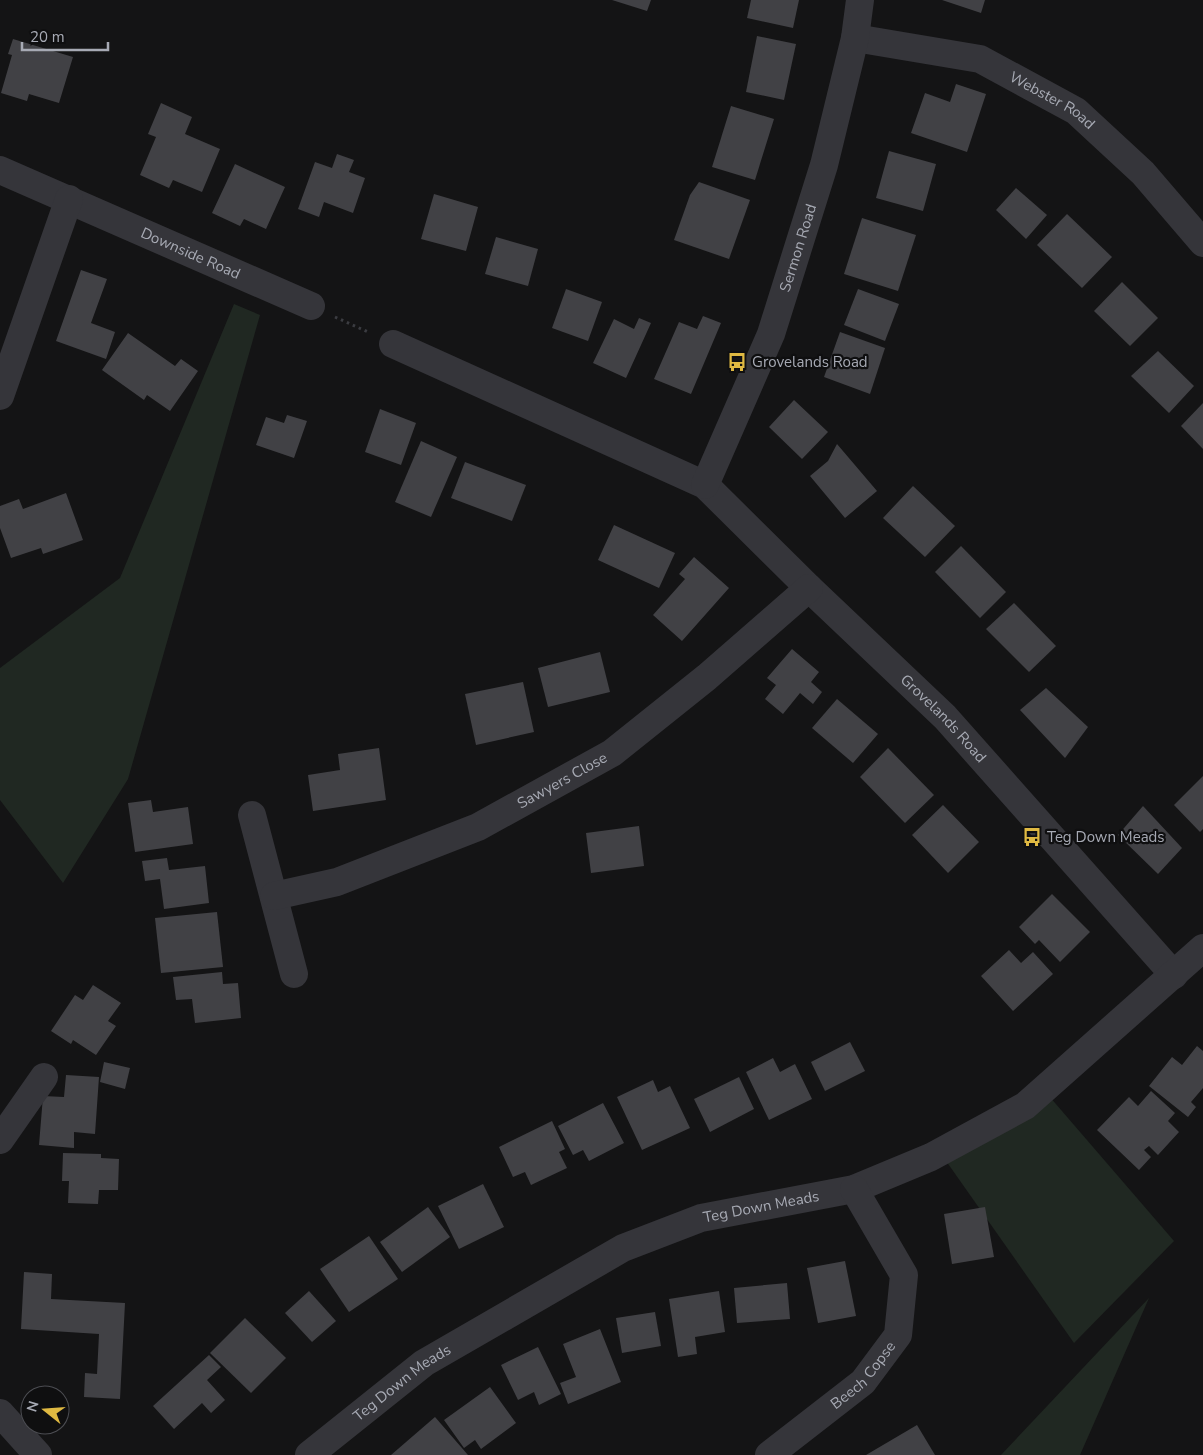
<svg xmlns="http://www.w3.org/2000/svg" width="1203" height="1455" font-family="'Nunito Sans',sans-serif">
<rect width="100%" height="100%" fill="#141415"/>
<!-- green -->
<g fill="#202822">
<polygon points="234,304 260,315 128,779 63,883 0,800 0,668 120,578"/>
<polygon points="1049,1096 1174,1241 1074,1343 944,1158"/>
<polygon points="1149,1298 1080,1455 1001,1455"/>
</g>
<!-- building -->
<g fill="#414145">
<polygon points="612,0 651,0 647,11"/>
<polygon points="751,0 799,0 793,28 747,18"/>
<polygon points="942,0 985,0 981,13"/>
<polygon points="757,36 796,44 784,100 746,92"/>
<polygon points="13,39 73,57 59,103 29,94 27,101 1,93 12,55 8,54"/>
<polygon points="956,84 986,94 967,152 911,133 925,93 950,102"/>
<polygon points="161,103 192,117 185,134 220,149 202,192 173,180 169,188 140,175 156,137 148,134"/>
<polygon points="731,106 774,119 755,180 712,167"/>
<polygon points="889,151 936,164 923,211 876,198"/>
<polygon points="337,154 354,160 349,172 365,178 353,213 324,202 319,217 298,209 315,162 332,168"/>
<polygon points="235,164 285,187 266,229 244,219 240,226 212,213"/>
<polygon points="699,182 750,200 729,259 674,240 690,195"/>
<polygon points="1016,188 1047,215 1026,239 996,210"/>
<polygon points="434,194 478,207 466,251 421,239"/>
<polygon points="1067,214 1112,257 1082,288 1037,245"/>
<polygon points="862,218 916,235 898,291 844,274"/>
<polygon points="496,237 538,249 528,286 485,274"/>
<polygon points="81,270 107,279 91,323 115,332 106,359 56,341"/>
<polygon points="1122,282 1158,318 1130,346 1094,311"/>
<polygon points="566,289 602,302 588,341 552,328"/>
<polygon points="858,289 899,304 885,341 844,325"/>
<polygon points="703,316 721,323 691,394 654,379 679,322 697,329"/>
<polygon points="639,318 651,323 626,378 593,363 614,319 634,329"/>
<polygon points="840,332 885,348 870,394 824,377"/>
<polygon points="128,333 175,366 181,359 198,371 170,411 147,395 144,400 102,370"/>
<polygon points="1158,351 1194,386 1169,413 1131,376"/>
<polygon points="794,400 828,432 802,459 769,427"/>
<polygon points="1203,403 1203,449 1181,426"/>
<polygon points="380,409 416,423 401,465 365,452"/>
<polygon points="287,415 307,421 294,458 256,445 266,417 284,423"/>
<polygon points="421,441 457,457 431,517 395,502"/>
<polygon points="837,444 877,491 845,518 810,476 828,461"/>
<polygon points="465,462 526,485 512,521 451,498"/>
<polygon points="913,486 955,526 925,557 883,518"/>
<polygon points="66,493 83,540 43,554 41,548 11,558 0,528 0,506 19,499 23,509"/>
<polygon points="614,525 675,553 659,588 598,560"/>
<polygon points="961,546 1006,592 980,618 935,572"/>
<polygon points="694,557 729,588 682,641 653,615 685,579 679,574"/>
<polygon points="1014,603 1056,646 1029,672 986,629"/>
<polygon points="792,649 819,672 811,682 822,692 813,704 800,693 783,714 765,699 776,685 767,678"/>
<polygon points="600,652 610,692 548,707 538,668"/>
<polygon points="523,682 534,732 476,745 465,694"/>
<polygon points="1046,688 1088,727 1065,758 1020,710"/>
<polygon points="837,699 878,734 853,763 812,728"/>
<polygon points="379,748 386,800 313,811 308,775 340,770 338,754"/>
<polygon points="888,748 934,795 905,823 860,777"/>
<polygon points="1203,776 1203,829 1200,832 1174,805"/>
<polygon points="151,800 153,812 188,807 193,844 135,852 128,803"/>
<polygon points="943,805 979,842 948,873 912,835"/>
<polygon points="1143,806 1182,848 1158,874 1118,835"/>
<polygon points="639,826 644,866 591,873 586,833"/>
<polygon points="167,858 169,870 205,866 209,903 164,909 160,879 145,881 142,861"/>
<polygon points="1052,894 1090,932 1060,962 1039,940 1035,944 1019,927"/>
<polygon points="217,912 223,967 161,973 155,918"/>
<polygon points="1009,950 1021,963 1033,952 1053,974 1013,1011 981,976"/>
<polygon points="222,972 223,984 238,983 241,1018 195,1023 192,999 176,1000 173,977"/>
<polygon points="93,985 121,1003 108,1021 116,1026 96,1055 73,1040 71,1044 51,1031 75,995 83,1000"/>
<polygon points="850,1042 865,1071 825,1091 811,1062"/>
<polygon points="1197,1046 1203,1051 1203,1088 1191,1102 1196,1107 1188,1117 1149,1086 1172,1057 1182,1065"/>
<polygon points="773,1058 780,1072 795,1064 812,1099 769,1120 746,1072"/>
<polygon points="104,1062 130,1068 125,1089 100,1082"/>
<polygon points="66,1075 99,1077 95,1134 74,1132 74,1148 39,1145 43,1096 64,1097"/>
<polygon points="739,1077 754,1109 710,1132 694,1099"/>
<polygon points="653,1080 658,1092 670,1086 690,1128 642,1150 617,1097"/>
<polygon points="1151,1091 1175,1113 1168,1121 1179,1132 1158,1155 1149,1146 1144,1150 1151,1157 1139,1170 1097,1130 1129,1097 1138,1106"/>
<polygon points="603,1103 624,1143 589,1161 583,1150 573,1155 558,1126"/>
<polygon points="552,1121 565,1149 559,1152 567,1168 531,1185 525,1172 513,1177 499,1147"/>
<polygon points="63,1153 101,1154 101,1158 119,1159 118,1190 99,1190 98,1204 68,1203 69,1181 62,1181"/>
<polygon points="483,1184 504,1227 459,1249 438,1206"/>
<polygon points="428,1207 450,1237 402,1272 380,1242"/>
<polygon points="985,1207 994,1257 952,1264 944,1214"/>
<polygon points="369,1236 398,1279 349,1312 320,1269"/>
<polygon points="845,1261 856,1316 818,1323 807,1268"/>
<polygon points="24,1272 52,1274 51,1299 125,1303 120,1399 84,1397 85,1373 97,1374 99,1334 21,1329"/>
<polygon points="787,1283 790,1319 737,1323 734,1288"/>
<polygon points="309,1291 336,1321 312,1342 285,1313"/>
<polygon points="719,1291 725,1332 695,1337 697,1354 678,1357 669,1299"/>
<polygon points="655,1312 661,1346 622,1353 616,1318"/>
<polygon points="245,1318 286,1358 251,1393 210,1353"/>
<polygon points="600,1329 621,1382 568,1404 560,1383 576,1377 563,1344"/>
<polygon points="538,1347 561,1394 539,1405 534,1392 518,1400 501,1365"/>
<polygon points="209,1355 221,1367 207,1380 225,1400 211,1413 202,1403 174,1429 153,1406"/>
<polygon points="490,1387 516,1423 481,1449 475,1440 464,1448 444,1420"/>
<polygon points="435,1417 468,1455 391,1455"/>
<polygon points="917,1425 935,1455 866,1455"/>
</g>
<g fill="none" stroke-linecap="round" stroke-linejoin="round">
<!-- path -->
<polyline stroke="#3b3c41" stroke-width="3" stroke-dasharray="2.5 4" stroke-linecap="butt" points="335,317 368,332"/>
<!-- minor -->
<g stroke="#35353a" stroke-width="28">
<path id="s1" d="M855,38l125,21 96,52 67,62 60,70"/>
<path id="s2" d="M0,170l311,136"/>
<path id="s3" d="M393,344l312,141 104,103 136,129 229,258"/>
<polyline points="0,396 69,199"/>
<path id="s4" d="M705,485l66,-151 53,-169 31,-127 5,-38"/>
<polyline points="252,815 294,974"/>
<path id="s5" d="M274,896l63,-14 141,-55 134,-74 95,-76 102,-89"/>
<polyline points="0,1140 44,1077"/>
<polyline points="0,1413 38,1455"/>
<path id="s6" d="M309,1455l115,-92 199,-115 78,-30 153,-29 77,-32 94,-51 178,-158"/>
<path id="s7" d="M769,1455l94,-73 35,-47 6,-60 -50,-86"/>
</g>
</g>
<!-- icons -->
<defs>
<g id="bus-bare" transform="scale(1.5)"><path d="M-5-6H5V4H4V6H2V4H-2V6H-4V4H-5ZM-3.5-4V0h7V-4ZM-3.5 1.2v1.5H-2V1.2ZM2 1.2v1.5H3.5V1.2Z" fill="#dfb942" stroke="#0f0f10" stroke-width="2.5" paint-order="stroke"/></g>
</defs>
<g fill-rule="evenodd">
<use href="#bus-bare" x="737" y="362"/>
<use href="#bus-bare" x="1032" y="837"/>
</g>
<g text-anchor="middle" dominant-baseline="central" stroke-width="4.5" stroke-linejoin="round" paint-order="stroke">
<!-- street labels -->
<g font-size="15" fill="#a7aab4" stroke="#0f0f10">
<text stroke="none"><textPath href="#s1" startOffset="210">Webster Road</textPath></text>
<text stroke="none"><textPath href="#s4" startOffset="255">Sermon Road</textPath></text>
<text stroke="none"><textPath href="#s2" startOffset="208">Downside Road</textPath></text>
<text stroke="none"><textPath href="#s3" startOffset="676">Grovelands Road</textPath></text>
<text stroke="none"><textPath href="#s5" startOffset="312">Sawyers Close</textPath></text>
<text stroke="none"><textPath href="#s6" startOffset="522">Teg Down Meads</textPath></text>
<text stroke="none"><textPath href="#s7" startOffset="124">Beech Copse</textPath></text>
<text stroke="none"><textPath href="#s6" startOffset="118">Teg Down Meads</textPath></text>
</g>
<!-- poi labels -->
<g font-size="15" fill="#a7aab4" stroke="#0f0f10" text-anchor="start">
<text x="752" y="362">Grovelands Road</text>
<text x="1047" y="837">Teg Down Meads</text>
</g>
</g>
<!-- north arrow -->
<g transform="translate(45 1410) rotate(287)"><circle r="24" fill="#0f0f10" stroke="#4c4d52"/>
<path d="M0-4L9 19L0 12L-9 19Z" fill="#dfb942"/>
<text y="-8" font-size="14" font-weight="bold" text-anchor="middle" fill="#a7aab4">N</text>
</g>
<!-- scale -->
<path d="M22 42v8h86v-8" fill="none" stroke="#a7aab4" stroke-width="2.5"/>
<text x="30" y="42" font-size="15" fill="#a7aab4" stroke="#0f0f10" stroke-width="4" paint-order="stroke">20 m</text>
</svg>
